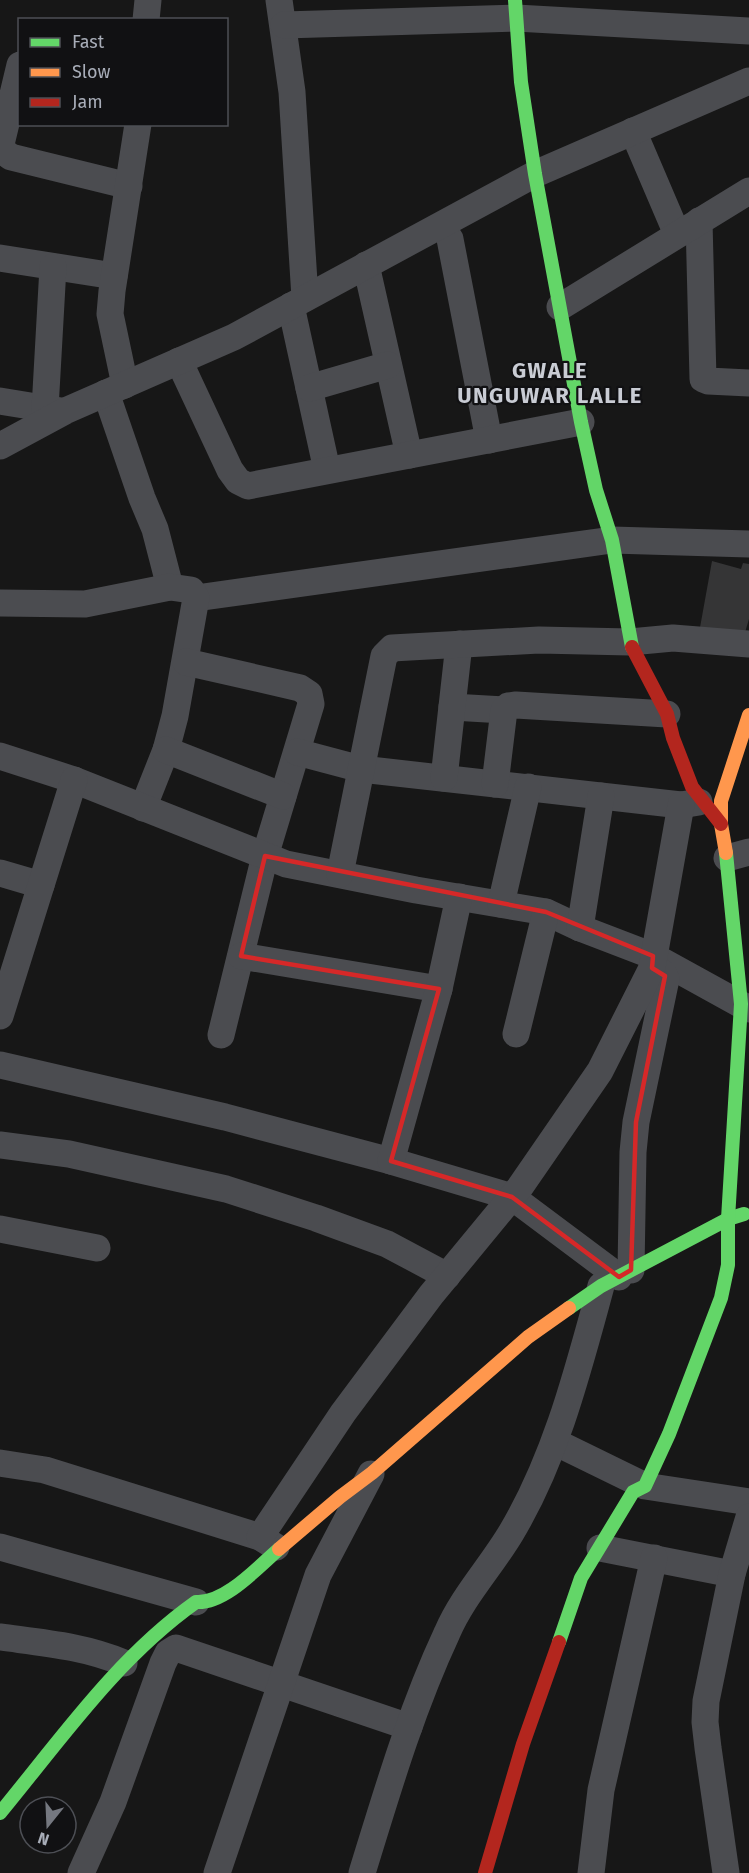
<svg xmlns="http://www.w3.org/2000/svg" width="749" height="1873" font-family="'Fira Sans',sans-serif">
<rect width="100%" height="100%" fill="#171717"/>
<!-- building -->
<polygon fill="#353536" points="712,561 741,569 743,563 749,564 749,619 743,639 699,633"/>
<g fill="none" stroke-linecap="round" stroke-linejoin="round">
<!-- street -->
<g stroke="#4b4c50" stroke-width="27">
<polyline points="279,0 292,92 305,298"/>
<polyline points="146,20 148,0"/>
<polyline points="284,25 516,18 749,31"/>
<polyline points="20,65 1,144 4,152 11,157 129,186"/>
<polyline points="633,131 677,234"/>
<polyline points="699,221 703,379 708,381 749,383"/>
<polyline points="450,239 489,440"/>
<polyline points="0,258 114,276"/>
<polyline points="366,265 409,455"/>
<polyline points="291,306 327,470"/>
<polyline points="560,307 749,191"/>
<polyline points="179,361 230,470 238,481 248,486 581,422"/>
<polyline points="125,385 110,314 112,291 138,124"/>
<polyline points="309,388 388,365"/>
<polyline points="106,393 142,498 155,529 170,587"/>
<polyline points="0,401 61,411"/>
<polyline points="45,409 53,267"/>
<polyline points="0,446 65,411 234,337 535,174 749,81"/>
<polyline points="196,598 612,540 749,544"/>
<polyline points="0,603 85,604 170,587 191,590 196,598 175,716 166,750 143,808"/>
<polyline points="186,662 300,688 309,694 311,704 265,856 221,1035"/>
<polyline points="452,707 504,710"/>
<polyline points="166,750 283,796"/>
<polyline points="297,752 361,769 681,805 699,802"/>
<polyline points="0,756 74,780 286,864 416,890 546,912 580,928 653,956 749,1009"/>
<polyline points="444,778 459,644"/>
<polyline points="495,784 504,710 508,706 516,705 667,714"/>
<polyline points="727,858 749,852"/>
<polyline points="0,873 41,885"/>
<polyline points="340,874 384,656 392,648 539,640 630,642 673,638 749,644"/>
<polyline points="501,904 528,787"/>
<polyline points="580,928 601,796"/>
<polyline points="241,956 439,989"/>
<polyline points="0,1016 74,780"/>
<polyline points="516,1034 546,912"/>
<polyline points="0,1065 225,1117 391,1161 512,1197 619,1277"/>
<polyline points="0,1145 69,1154 226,1189 316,1218 387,1244 447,1276"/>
<polyline points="391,1161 439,989 459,897"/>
<polyline points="0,1229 97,1248"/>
<polyline points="631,1270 633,1152 636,1122 666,979 663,973 652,968"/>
<polyline points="555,1442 645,1486 749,1502"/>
<polyline points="0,1463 45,1470 260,1537 276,1547"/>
<polyline points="260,1537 343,1413 431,1295 520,1187 600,1071 652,968 681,805"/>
<polyline points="0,1547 196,1602"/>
<polyline points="600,1548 732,1574"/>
<path d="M0,1637c44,6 83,9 124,26"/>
<polyline points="81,1873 113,1802 163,1663 168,1653 176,1648 409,1727"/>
<polyline points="217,1873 318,1575 371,1474"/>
<path d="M362,1873c25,-81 49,-163 85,-240 16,-37 43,-65 64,-100 45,-75 67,-163 90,-247"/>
<polyline points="591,1873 601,1790 654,1558"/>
<polyline points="726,1873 708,1748 705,1722 706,1701 732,1574 749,1517"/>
</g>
<!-- fast -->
<g stroke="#63d668" stroke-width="14">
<polyline points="515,0 521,82 535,174 581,422 596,490 612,540 632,647"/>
<polyline points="569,1308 601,1286 728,1219 744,1214"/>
<polyline points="559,1642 581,1578 633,1492 645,1486 669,1434 721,1298 728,1265 728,1219 741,1004 726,853"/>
<path d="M0,1813c61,-74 117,-155 196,-211 29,2 62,-35 83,-53"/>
</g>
<!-- slow -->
<g stroke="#ff974d" stroke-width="14">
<polyline points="726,853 721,824 721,801 749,715"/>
<polyline points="279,1549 340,1497 372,1473 528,1337 569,1308"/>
</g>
<!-- jam -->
<g stroke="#b3261e" stroke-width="14">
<polyline points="632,647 667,714 673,738 692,787 721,824"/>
<polyline points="485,1873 523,1744 559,1642"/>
</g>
</g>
<!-- marked area -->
<path fill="none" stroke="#d62828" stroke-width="4.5" stroke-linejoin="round" d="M265,856l281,56 107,44 -1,12 13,8 -29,146 -5,148 -12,7 -107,-80 -121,-36 48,-172 -198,-33z"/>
<g text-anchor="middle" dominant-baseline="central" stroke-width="4.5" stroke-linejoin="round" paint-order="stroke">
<!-- district labels -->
<g font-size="22" font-weight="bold" letter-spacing="1.5" fill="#c9ccd4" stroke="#111113">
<text x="550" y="370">GWALE<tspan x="550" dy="25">UNGUWAR LALLE</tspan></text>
</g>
</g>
<!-- legend -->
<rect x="18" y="18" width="210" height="108" fill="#111113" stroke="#4d4f55" stroke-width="1.5"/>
<rect x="30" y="38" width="30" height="9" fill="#63d668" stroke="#4d4f55" stroke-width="1.5"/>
<text x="72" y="48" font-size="18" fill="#a8adb8">Fast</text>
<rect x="30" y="68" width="30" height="9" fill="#ff974d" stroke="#4d4f55" stroke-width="1.5"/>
<text x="72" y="78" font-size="18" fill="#a8adb8">Slow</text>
<rect x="30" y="98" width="30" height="9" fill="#b3261e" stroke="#4d4f55" stroke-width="1.5"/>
<text x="72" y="108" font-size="18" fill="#a8adb8">Jam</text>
<!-- north arrow -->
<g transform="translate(48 1825) rotate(198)"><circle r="28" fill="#111113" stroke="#4d4f55" stroke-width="1.5"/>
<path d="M0-4.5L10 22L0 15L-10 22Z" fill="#757880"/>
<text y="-9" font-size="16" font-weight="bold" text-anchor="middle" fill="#a8adb8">N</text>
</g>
</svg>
